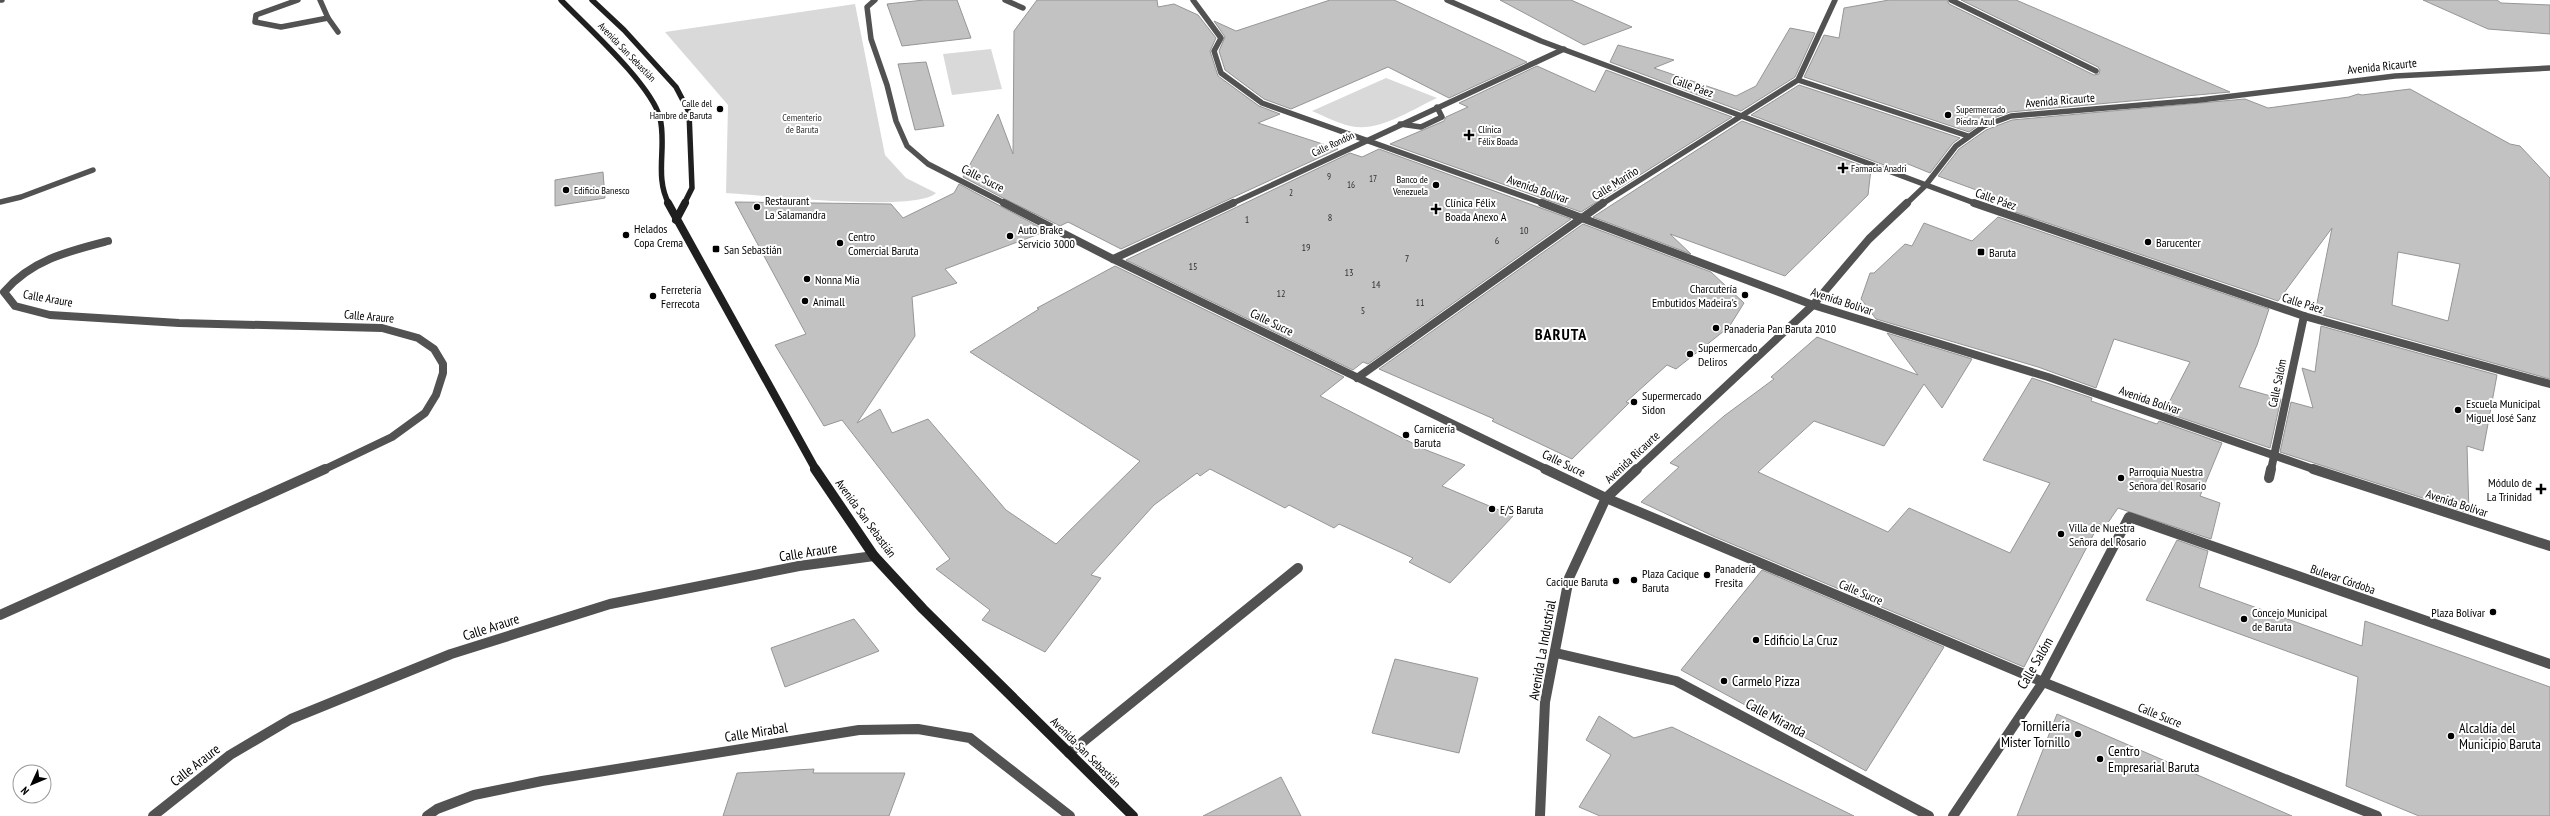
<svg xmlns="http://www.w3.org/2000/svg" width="2550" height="816" font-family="'PT Sans Narrow',sans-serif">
<rect width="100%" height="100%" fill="#fff"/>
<!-- green -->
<g fill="#d9d9d9">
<path d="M855,4l30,151 21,23 30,15c-22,20 -173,2 -210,0l2,-88 -63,-73z"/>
<polygon points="991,49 1002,89 952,95 943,54"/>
<path d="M1386,78l51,20c-26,12 -59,35 -87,28 -13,-3 -26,-10 -38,-15z"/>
</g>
<!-- building -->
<g fill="#c2c2c2" stroke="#969696" fill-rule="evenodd">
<polygon points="924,0 957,0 971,38 902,46 887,4"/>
<polygon points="1037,0 1157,0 1158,7 1174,4 1198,15 1216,38 1210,51 1218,76 1259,106 1280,114 1258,123 1338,149 1121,249 1068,222 1060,226 1003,198 963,177 998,114 1013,154 1014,31"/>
<polygon points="1330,0 1394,0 1527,62 1449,98 1388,67 1291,109 1264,99 1225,70 1219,51 1225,37 1214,21 1236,31"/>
<polygon points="1500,0 1571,0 1632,27 1584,45"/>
<polygon points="1889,0 1947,0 1949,4 2094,75 2099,74 2100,70 2098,67 1961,0 2016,0 2230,92 2010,112 1983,122 1969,132 1804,77 1824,35 1839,38 1844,8"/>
<polygon points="2423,0 2497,0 2501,3 2550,5 2550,34 2488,29"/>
<polygon points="1790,28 1815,33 1795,77 1741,111 1610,62 1618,45 1674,60 1654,68 1736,96 1756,86"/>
<polygon points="926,62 944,126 915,130 898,64"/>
<polygon points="1537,66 1595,92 1606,70 1732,117 1581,212 1390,144 1444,121 1446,117 1468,107 1459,103"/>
<polygon points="1799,85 1960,138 1953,143 1930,173 1908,164 1903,167 1892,168 1751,115"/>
<path d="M2410,89l100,55 10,2 30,32v201l-235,-66 17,-85 -54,73 -272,-92 6,-6 -74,-27 21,-27 27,-19 26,-10 233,-21 23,9 81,-11 9,-3 4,1zM2398,252l62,12 -12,57 -56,-16z"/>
<polygon points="1742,121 1871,169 1868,195 1785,276 1670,234 1691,254 1593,217"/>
<polygon points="1379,149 1571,219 1368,364 1363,362 1353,370 1126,260 1350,153 1362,157"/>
<polygon points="603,172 605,198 555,206 555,180"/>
<polygon points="959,184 1047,231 945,269 957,283 912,297 915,336 857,423 880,409 892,433 928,419 1006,510 1056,544 1140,461 970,352 1039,309 1037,308 1115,266 1344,377 1320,396 1426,450 1465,465 1442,486 1513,516 1450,583 1409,562 1413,558 1339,524 1334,528 1289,505 1285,508 1210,469 1200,476 1197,473 1154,505 1091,575 1101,578 1045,652 982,620 990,610 936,569 950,559 842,420 824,426 775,345 806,334 735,202 891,204 903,218 954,193"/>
<polygon points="1998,217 2269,309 2257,345 2239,387 2281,399 2270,448 2164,412 2190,362 2114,339 2096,388 2038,367 1876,319 1861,299 1870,273 1874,273 1905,244 1912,246 1924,223 1972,241"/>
<polygon points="1583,224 1711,272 1744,303 1729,327 1676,369 1667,365 1626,402 1629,403 1572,459 1492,421 1494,419 1379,369"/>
<polygon points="2321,326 2497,375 2483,451 2467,446 2469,513 2280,452 2291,402 2313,408 2302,368 2315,372"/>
<polygon points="1887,333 1972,359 1942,408 1924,384 1884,446 1814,421 1758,472 1888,532 1909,508 2010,553 2050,483 1983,460 2032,378 2092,398 2091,401 2157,424 2159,421 2222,443 2200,496 2220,503 2211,539 2118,508 2105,527 2099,524 2024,667 1713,536 1641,502 1679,467 1670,463 1724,416 1774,379 1771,377 1817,337 1918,375"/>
<polygon points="2177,540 2208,551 2199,587 2362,646 2365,621 2550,687 2550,816 2419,816 2346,786 2358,677 2146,600"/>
<polygon points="1762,570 1944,647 1866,771 1681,670"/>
<polygon points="854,619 879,651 785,687 771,648"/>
<polygon points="1395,659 1478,678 1459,753 1372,733"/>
<polygon points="2057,714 2292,816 2017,816"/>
<polygon points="1599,716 1634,738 1672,727 1854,816 1600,816 1579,807 1611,755 1586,740"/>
<polygon points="814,769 813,773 905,773 889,816 723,816 737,773"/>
<polygon points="1281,777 1301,816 1203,816"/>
</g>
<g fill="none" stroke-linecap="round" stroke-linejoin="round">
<!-- lane-far1 -->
<polyline stroke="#525252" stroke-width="5.5" points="1400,124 1421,127 1442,117 1437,107"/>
<!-- lane -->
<polyline stroke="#525252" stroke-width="10" points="1069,753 1298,568"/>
<!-- street-far2 -->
<g stroke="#525252" stroke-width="5.5">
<polyline points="0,0 2,0"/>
<polyline points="298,0 256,15 255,22 281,27 328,18"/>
<polyline points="320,0 328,18 338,32"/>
<polyline points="875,0 867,7 871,39 887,85 896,121 907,146 928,164 1006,204"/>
<polyline points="1005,0 1023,8"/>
<polyline points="1193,0 1221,38 1214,51 1221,73 1262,103 1545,204"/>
<polyline points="1447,0 1541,41 1977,204"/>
<polyline points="1951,0 2096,71"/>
<polyline points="1798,80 1968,136"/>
<polyline points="0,202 21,197 93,170"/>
<polyline points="1231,204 1564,49"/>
<polyline points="1602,204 1798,80 1835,0"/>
<polyline points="1906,204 1925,186 1956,146 1984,126 2011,116 2200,100 2395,76 2550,68"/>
</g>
<!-- street-far1 -->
<g stroke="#525252" stroke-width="8">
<polyline points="1004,203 1113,259 1548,470"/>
<polyline points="1542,203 1813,305 2048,377 2316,470"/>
<polyline points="1974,203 2304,316 2550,384"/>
<path d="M108,241c-39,10 -77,19 -104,51l11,14 35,9 129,8 203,5 36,10 16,11 9,15v9l-7,22 -11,18 -33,24 -69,33"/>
<polyline points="1113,259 1233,203"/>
<polyline points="1357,378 1603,203"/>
<polyline points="1636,470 1813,305 1869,239 1907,203"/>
<polyline points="2271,470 2304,316"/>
</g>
<!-- street -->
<g stroke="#525252" stroke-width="10">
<polyline points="1545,469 1606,498 2043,682 2377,816"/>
<polyline points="2313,469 2550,546"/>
<polyline points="2269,478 2271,469"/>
<polyline points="0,615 325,469"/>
<polyline points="1556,653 1676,681 1929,816"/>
<polyline points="153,816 230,755 291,719 451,654 610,604 799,566 874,556"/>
<polyline points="427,816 437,809 474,795 542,781 859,730 918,729 970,738 1070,816"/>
<polyline points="1540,816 1545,702 1569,578 1606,498 1637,469"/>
<polyline points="1953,816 2043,682 2129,517 2550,664"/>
</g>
<!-- secondary-far2 -->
<g stroke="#1f1f1f" stroke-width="5.5">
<path d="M561,0c26,27 90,84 99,118 7,28 -6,59 9,86"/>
<polyline points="592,0 624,30 676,87 689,112 692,188 684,204"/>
</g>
<!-- secondary-far1 -->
<g stroke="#1f1f1f" stroke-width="8">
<polyline points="668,203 816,470"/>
<polyline points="676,220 685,203"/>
</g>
<!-- secondary -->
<polyline stroke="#1f1f1f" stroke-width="10" points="815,469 874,556 923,609 1133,816"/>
</g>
<!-- markers -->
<g fill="#000" stroke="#fff" stroke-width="1.5">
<circle cx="720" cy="109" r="4"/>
<circle cx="1948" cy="115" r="4"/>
<path d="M1467 129h4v4h4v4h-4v4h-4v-4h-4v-4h4z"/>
<path d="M1841 162h4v4h4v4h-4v4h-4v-4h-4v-4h4z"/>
<circle cx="1436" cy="185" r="4"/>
<circle cx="566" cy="190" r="4"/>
<circle cx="757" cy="207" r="4"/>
<path d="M1434 203h4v4h4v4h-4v4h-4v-4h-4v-4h4z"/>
<circle cx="626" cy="235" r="4"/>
<circle cx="1010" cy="236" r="4"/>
<circle cx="2148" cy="242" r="4"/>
<circle cx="840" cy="243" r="4"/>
<rect x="712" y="245" width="8" height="8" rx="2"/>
<rect x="1977" y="248" width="8" height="8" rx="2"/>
<circle cx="807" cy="279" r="4"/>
<circle cx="1745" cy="295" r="4"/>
<circle cx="653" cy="296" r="4"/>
<circle cx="805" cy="301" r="4"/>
<circle cx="1716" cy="328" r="4"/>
<circle cx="1690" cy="354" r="4"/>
<circle cx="1634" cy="402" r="4"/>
<circle cx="2458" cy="410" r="4"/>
<circle cx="1406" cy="435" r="4"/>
<circle cx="2121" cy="478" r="4"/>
<path d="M2539 483h4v4h4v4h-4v4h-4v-4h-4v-4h4z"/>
<circle cx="1492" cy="509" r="4"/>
<circle cx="2061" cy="534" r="4"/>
<circle cx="1707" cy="575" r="4"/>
<circle cx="1634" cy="580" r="4"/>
<circle cx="1616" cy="581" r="4"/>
<circle cx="2493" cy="612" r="4"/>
<circle cx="2244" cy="619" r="4"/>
<circle cx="1756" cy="640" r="4"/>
<circle cx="1724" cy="681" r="4"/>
<circle cx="2078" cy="734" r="4"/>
<circle cx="2451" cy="736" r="4"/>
<circle cx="2100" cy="759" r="4"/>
</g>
<g text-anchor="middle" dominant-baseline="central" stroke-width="4" stroke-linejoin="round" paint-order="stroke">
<!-- far-number labels -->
<g font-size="9" fill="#303030">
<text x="1329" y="176">9</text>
<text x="1373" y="178">17</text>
<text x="1351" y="184">16</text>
<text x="1291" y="192">2</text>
</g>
<!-- far-street labels -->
<g font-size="10" fill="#000" stroke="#fff">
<text transform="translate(627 52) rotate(46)">Avenida San Sebastián</text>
<text transform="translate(1333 144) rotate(-25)">Calle Rondón</text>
</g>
<!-- far-poi labels -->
<g font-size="10" fill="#000" stroke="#fff" text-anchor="start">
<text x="712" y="103" text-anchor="end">Calle del<tspan x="712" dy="12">Hambre de Baruta</tspan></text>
<text x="1956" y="109">Supermercado<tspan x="1956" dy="12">Piedra Azul</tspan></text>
<text x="1478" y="129">Clínica<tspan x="1478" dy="12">Félix Boada</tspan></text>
<text x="1851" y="168">Farmacia Anadri</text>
<text x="1428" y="179" text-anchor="end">Banco de<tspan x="1428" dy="12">Venezuela</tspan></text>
<text x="574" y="190">Edificio Banesco</text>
</g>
<!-- far-park labels -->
<g font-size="10" fill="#303030" stroke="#fff">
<text x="802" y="117">Cementerio<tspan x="802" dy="12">de Baruta</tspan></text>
</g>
<!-- number labels -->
<g font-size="10" fill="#303030">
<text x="1330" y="217">8</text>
<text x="1247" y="219">1</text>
<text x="1524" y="230">10</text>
<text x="1497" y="240">6</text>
<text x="1306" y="247">19</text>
<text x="1407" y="258">7</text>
<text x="1193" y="266">15</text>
<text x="1349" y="272">13</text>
<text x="1376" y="284">14</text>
<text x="1281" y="293">12</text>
<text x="1420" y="302">11</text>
<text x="1363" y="310">5</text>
</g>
<!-- street labels -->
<g font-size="12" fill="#000" stroke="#fff">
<text transform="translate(2382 66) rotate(-6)">Avenida Ricaurte</text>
<text transform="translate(1693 86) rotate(20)">Calle Páez</text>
<text transform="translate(2060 100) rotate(-5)">Avenida Ricaurte</text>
<text transform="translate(983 178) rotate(27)">Calle Sucre</text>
<text transform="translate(1615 183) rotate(-32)">Calle Mariño</text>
<text transform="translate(1538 189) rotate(19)">Avenida Bolívar</text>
<text transform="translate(1996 199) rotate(19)">Calle Páez</text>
<text transform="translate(48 298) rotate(10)">Calle Araure</text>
<text transform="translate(1842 301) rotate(18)">Avenida Bolívar</text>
<text transform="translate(2303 303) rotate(17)">Calle Páez</text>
<text transform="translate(369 316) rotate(5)">Calle Araure</text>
<text transform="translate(1272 322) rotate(26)">Calle Sucre</text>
<text transform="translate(2277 383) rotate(-78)">Calle Salóm</text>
<text transform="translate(2150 400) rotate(19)">Avenida Bolívar</text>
<text transform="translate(1632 457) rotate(-43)">Avenida Ricaurte</text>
<text transform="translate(1564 463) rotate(26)">Calle Sucre</text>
<text transform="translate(2457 503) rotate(18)">Avenida Bolívar</text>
<text transform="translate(866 518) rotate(54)">Avenida San Sebastián</text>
<text transform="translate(2343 579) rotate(19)">Bulevar Córdoba</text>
<text transform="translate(1861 592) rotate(23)">Calle Sucre</text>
<text transform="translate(2160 715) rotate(22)">Calle Sucre</text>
<text transform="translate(1086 752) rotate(45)">Avenida San Sebastián</text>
</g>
<!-- poi labels -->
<g font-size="12" fill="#000" stroke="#fff" text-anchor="start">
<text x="765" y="200">Restaurant<tspan x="765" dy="14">La Salamandra</tspan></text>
<text x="1445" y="202">Clínica Félix<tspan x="1445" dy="14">Boada Anexo A</tspan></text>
<text x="634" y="228">Helados<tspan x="634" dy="14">Copa Crema</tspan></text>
<text x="1018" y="229">Auto Brake<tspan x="1018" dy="14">Servicio 3000</tspan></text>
<text x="848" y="236">Centro<tspan x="848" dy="14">Comercial Baruta</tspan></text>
<text x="2156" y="242">Barucenter</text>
<text x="724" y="249">San Sebastián</text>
<text x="1989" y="252">Baruta</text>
<text x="815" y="279">Nonna Mia</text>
<text x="1737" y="288" text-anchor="end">Charcutería<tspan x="1737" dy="14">Embutidos Madeira's</tspan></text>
<text x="661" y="289">Ferretería<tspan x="661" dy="14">Ferrecota</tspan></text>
<text x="813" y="301">Animall</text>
<text x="1724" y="328">Panaderia Pan Baruta 2010</text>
<text x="1698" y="347">Supermercado<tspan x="1698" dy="14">Deliros</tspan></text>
<text x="1642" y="395">Supermercado<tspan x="1642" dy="14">Sidon</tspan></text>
<text x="2466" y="403">Escuela Municipal<tspan x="2466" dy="14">Miguel José Sanz</tspan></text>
<text x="1414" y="428">Carnicería<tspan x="1414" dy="14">Baruta</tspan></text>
<text x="2129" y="471">Parroquia Nuestra<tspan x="2129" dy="14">Señora del Rosario</tspan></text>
<text x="2532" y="482" text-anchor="end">Módulo de<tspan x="2532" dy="14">La Trinidad</tspan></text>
<text x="1500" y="509">E/S Baruta</text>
<text x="2069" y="527">Villa de Nuestra<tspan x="2069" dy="14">Señora del Rosario</tspan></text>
<text x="1715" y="568">Panadería<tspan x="1715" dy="14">Fresita</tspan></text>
<text x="1642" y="573">Plaza Cacique<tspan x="1642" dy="14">Baruta</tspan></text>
<text x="1608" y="581" text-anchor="end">Cacique Baruta</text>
<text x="2252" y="612">Concejo Municipal<tspan x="2252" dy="14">de Baruta</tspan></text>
<text x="2485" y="612" text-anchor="end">Plaza Bolívar</text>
</g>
<!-- near-street labels -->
<g font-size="14" fill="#000" stroke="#fff">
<text transform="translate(808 552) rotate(-9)">Calle Araure</text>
<text transform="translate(491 627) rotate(-18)">Calle Araure</text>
<text transform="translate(1542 650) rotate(-80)">Avenida La Industrial</text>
<text transform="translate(2035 663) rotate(-60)">Calle Salóm</text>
<text transform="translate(1776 718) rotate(28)">Calle Miranda</text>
<text transform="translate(756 732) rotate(-9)">Calle Mirabal</text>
<text transform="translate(195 765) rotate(-38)">Calle Araure</text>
</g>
<!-- near-poi labels -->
<g font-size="14" fill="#000" stroke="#fff" text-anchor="start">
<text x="1764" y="640">Edificio La Cruz</text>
<text x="1732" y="681">Carmelo Pizza</text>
<text x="2070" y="726" text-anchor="end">Tornillería<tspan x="2070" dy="16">Mister Tornillo</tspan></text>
<text x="2459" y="728">Alcaldía del<tspan x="2459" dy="16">Municipio Baruta</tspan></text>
<text x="2108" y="751">Centro<tspan x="2108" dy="16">Empresarial Baruta</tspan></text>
</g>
<!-- district labels -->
<g font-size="16" font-weight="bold" letter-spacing="1" fill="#000" stroke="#fff">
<text x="1561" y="334">BARUTA</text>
</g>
</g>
<!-- north arrow -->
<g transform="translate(32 784) rotate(226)"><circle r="19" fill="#ffffff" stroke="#999999"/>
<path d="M0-3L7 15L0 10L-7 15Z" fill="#000000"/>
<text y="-6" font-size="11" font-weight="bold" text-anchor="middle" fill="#000000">N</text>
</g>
</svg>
